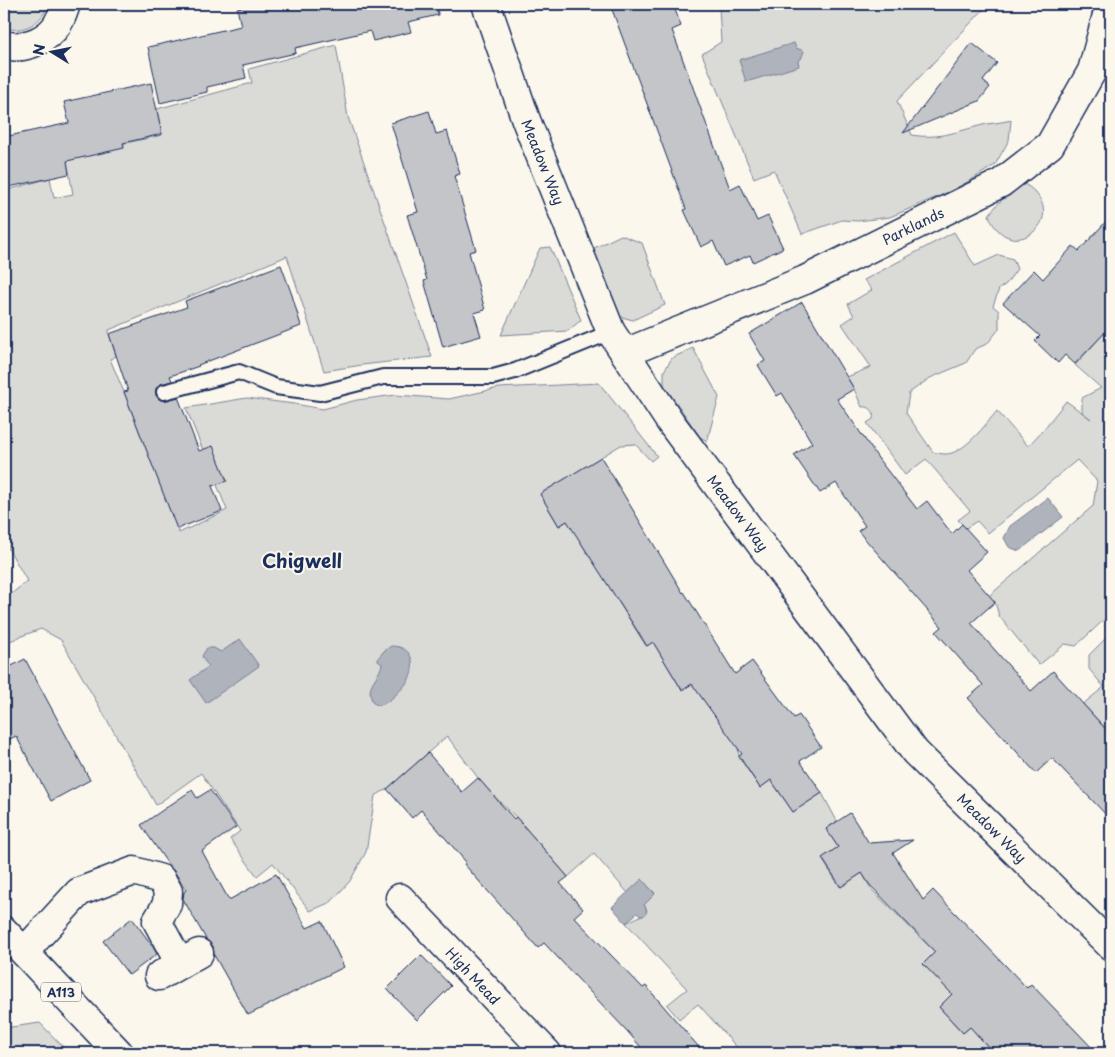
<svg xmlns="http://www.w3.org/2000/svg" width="1115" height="1057" font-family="'Playpen Sans',sans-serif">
<rect width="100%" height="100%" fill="#fbf7ec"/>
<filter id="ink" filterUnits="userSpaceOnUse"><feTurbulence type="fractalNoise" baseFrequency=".02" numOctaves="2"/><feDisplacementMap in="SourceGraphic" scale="10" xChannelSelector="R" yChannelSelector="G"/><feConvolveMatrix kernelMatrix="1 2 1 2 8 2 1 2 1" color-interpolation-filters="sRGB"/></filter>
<g filter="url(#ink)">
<!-- green -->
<g fill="#dadad7" stroke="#7a849a">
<path d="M4,4h44c-6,20 -25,29 -44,24z"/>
<path d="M717,4h256l11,5 -87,92 15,34c28,5 48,-5 75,-11 8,-1 16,-2 24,-4l-2,20 -14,25 -24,15 -20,11 -61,26 -32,4 -16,-1 -40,14 -28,-64 -20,8 -52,-124 19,-12 -2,-35z"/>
<polygon points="336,45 348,117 432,357 362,365 324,371 287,256 109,330 109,334 116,356 110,359 124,392 179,533 227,510 186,408 247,398 294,404 323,409 357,400 396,395 449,399 499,388 599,383 657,456 651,461 635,444 621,445 540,494 559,526 587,509 599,529 580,541 590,558 617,543 605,580 646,646 653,642 682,690 692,684 738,747 739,757 760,788 771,780 793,812 822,793 837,821 826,829 838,847 822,859 840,887 862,873 872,890 935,952 923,964 952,994 939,1007 963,1033 971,1026 977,1035 994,1053 742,1053 698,1004 679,1019 667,1005 687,989 626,923 640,916 643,916 647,911 646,908 644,905 655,893 642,880 628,893 594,854 568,877 516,817 493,795 478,778 447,736 387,789 375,796 366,852 350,881 331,902 310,911 273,863 257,876 230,839 240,831 201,773 156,805 61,640 41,629 19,637 4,644 4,600 27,581 4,541 4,191 50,178 54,198 73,194 66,156 162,135 157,109 252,83 249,69"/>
<path d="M1022,183c21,9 31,35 10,50 -18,13 -37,1 -43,-18 9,-13 20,-22 33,-32z"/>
<path d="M954,232l21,34 24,-11 14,4 4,10 -11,15 -7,5 -6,17 6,5v18l-12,15 -12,5 -9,14 -36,15 -21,15 -3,20 27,39c4,1 8,2 12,2 18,1 41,-30 52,-43l31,35 15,-16 23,-29 25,18 -9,-7v-14l19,-10 -26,-23 36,-39v293l-3,-3 -32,30 -11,-2 -26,21 -40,-49 -4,-14 -6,-6 104,-90 4,-25 -20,-21 -89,73 -11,-12 -11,7 -8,-8 12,-9 -44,-52 -21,16 -38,-52 6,-4c2,-8 -3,-13 -11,-12l-8,-18 -7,-12 24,-10 -29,-43 12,-8 -6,-12 24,-14 -8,-10z"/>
<polygon points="621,235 642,243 665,305 633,320 618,316 592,249"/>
<polygon points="550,247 581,320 568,331 501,335 540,248"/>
<polygon points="693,348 719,397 707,441 700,437 664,385 664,371 672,358"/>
<polygon points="1111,633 1111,760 1103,767 1086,752 1108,731 1083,704 1104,687 1089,669 1089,655"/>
<polygon points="40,1023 69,1053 4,1053 4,1028"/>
</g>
<!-- water -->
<g fill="#afb3bb" stroke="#747e96">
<polygon points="794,43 796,48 804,51 801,59 798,60 799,66 746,82 739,60"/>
<polygon points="1048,498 1063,517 1019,551 1009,547 1004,538 1010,526"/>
<polygon points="240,639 259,666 206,703 190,680 209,666 205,662 202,656 207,648 214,648 221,652"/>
<path d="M391,646c20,0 26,16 18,33 -3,7 -21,25 -29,26 -2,0 -5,-1 -7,-2 -9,-19 6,-24 9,-39l-4,-3v-3l6,-7z"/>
<path d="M642,879l13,15 -11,11c3,4 4,8 -1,11h-3l-3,-3 -11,10 -14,-16z"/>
</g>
<!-- building -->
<g fill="#c3c5c9" stroke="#1b2f5e">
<polygon points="255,4 437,4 438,15 408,22 411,32 373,41 370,31 295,48 296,53 243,65 246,78 207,87 207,92 160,103 148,47 241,26 237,8"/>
<polygon points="610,4 673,4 681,26 672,30 730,189 740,184 757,221 768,216 783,248 753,262 750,255 724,266 713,241 701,247 684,210 686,209"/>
<polygon points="972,43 997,63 983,81 990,87 979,101 903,133"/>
<polygon points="151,83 162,134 123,143 124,148 67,161 69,174 4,188 4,137 69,123 64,102"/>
<polygon points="429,111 436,134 447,131 460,174 454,176 476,250 469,252 485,310 474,313 481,336 443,347 424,281 427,280 407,215 418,212 391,123"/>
<polygon points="1111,216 1111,326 1075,364 1065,355 1058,363 1035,341 1040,336 1003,303 1034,270 1043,279 1073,246 1079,251"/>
<polygon points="281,265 292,295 301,326 198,365 199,366 170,376 172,381 161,384 158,386 156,389 156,395 158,398 161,400 166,400 178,397 199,451 213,446 227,481 212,486 222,511 177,529 124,392 128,391 109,334 187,307 185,301"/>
<polygon points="802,302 854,389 837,399 880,461 917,509 927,501 952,534 962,524 987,552 967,570 995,602 971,623 1031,691 1053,671 1111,735 1111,820 1052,758 1036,773 968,698 983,685 936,632 942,627 858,531 865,526 836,483 820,493 794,455 812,443 782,393 777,396 758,365 765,361 749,334"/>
<polygon points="601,457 683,593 684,592 735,674 752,661 794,718 799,715 821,747 800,761 822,793 793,812 771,780 760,788 739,756 742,754 692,684 682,690 653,642 647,646 567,521 559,526 540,494"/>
<polygon points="25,659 90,780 51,801 16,736 4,742 4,670"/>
<polygon points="428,753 462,792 478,778 514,819 516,817 568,877 560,883 583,909 574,917 643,988 646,986 704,1053 646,1053 627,1031 544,943 538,948 464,864 466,862 421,810 412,818 387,789"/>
<polygon points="192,790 197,798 210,790 236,827 202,851 229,900 276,874 307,928 322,921 344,967 248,1015 214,955 213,946 206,939 183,899 184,892 186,890 174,871 170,867 141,825"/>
<polygon points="850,813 869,843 913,840 893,853 923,900 933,890 1027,988 1031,984 1097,1053 994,1053 970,1027 963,1033 939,1007 952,994 923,964 935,952 869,884 862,873 841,887 822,858 838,847 826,829"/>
<polygon points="132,918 151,944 157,954 129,975 103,941"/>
<polygon points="421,955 451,986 417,1020 387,989"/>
</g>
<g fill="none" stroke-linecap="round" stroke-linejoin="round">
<!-- lane casing -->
<g stroke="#1b2f5e" stroke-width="18">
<polyline id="lane" points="164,392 239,372 276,387 320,393 383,377 493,377 515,371 611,332"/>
</g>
<!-- street casing -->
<g stroke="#1b2f5e" stroke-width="31">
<g id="street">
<polyline points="486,4 526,120 611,332 671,423 915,752 1111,946"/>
<path d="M4,45c17,5 39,-3 50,-16 6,-7 9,-16 12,-25"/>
<polyline points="625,353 805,280 1001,183 1050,145 1092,71 1110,4"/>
<polyline points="400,898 547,1053"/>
<polyline points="24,952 79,892 134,871 161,879 168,891 167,904 157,921 180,964"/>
<polyline points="159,976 199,953"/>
</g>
</g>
<!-- primary casing -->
<g stroke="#1b2f5e" stroke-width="31">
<polyline id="primary" points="4,931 119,1053"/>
</g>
<!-- lane -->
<use href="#lane" stroke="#fbf7ec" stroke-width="14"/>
<!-- street -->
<use href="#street" stroke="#fbf7ec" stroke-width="28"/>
<!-- primary -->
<use href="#primary" stroke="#fbf7ec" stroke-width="28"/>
</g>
</g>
<g text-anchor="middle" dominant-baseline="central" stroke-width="4" stroke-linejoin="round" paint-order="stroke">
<!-- shield labels -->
<rect fill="#fbf7ec" stroke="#5e6b89" stroke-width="1" x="41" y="982.5" width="40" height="19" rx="4"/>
<g font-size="12" font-weight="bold" fill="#1b2f5e">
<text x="61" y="992">A113</text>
</g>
<!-- street labels -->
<g font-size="14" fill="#1b2f5e" stroke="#fbf7ec">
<text transform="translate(543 162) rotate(68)">Meadow Way</text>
<text transform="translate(913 226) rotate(-26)">Parklands</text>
<text transform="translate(738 513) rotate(53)">Meadow Way</text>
<text transform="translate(992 828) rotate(45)">Meadow Way</text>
<text transform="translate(473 976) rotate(47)">High Mead</text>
</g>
<!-- district labels -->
<g font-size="19" font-weight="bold" fill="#1b2f5e" stroke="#fbf7ec">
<text x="302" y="560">Chigwell</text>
</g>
</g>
<!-- margin -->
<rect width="1115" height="1057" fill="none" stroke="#fbf7ec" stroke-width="20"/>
<rect x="10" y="10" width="1095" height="1037" fill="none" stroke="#1b2f5e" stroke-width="2" filter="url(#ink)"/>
<!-- north arrow -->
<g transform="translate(52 52) rotate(280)" stroke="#fbf7ec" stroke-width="4" paint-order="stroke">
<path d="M0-4L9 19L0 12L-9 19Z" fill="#1b2f5e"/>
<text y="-8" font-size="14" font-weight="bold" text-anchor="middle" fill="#1b2f5e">N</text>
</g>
</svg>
